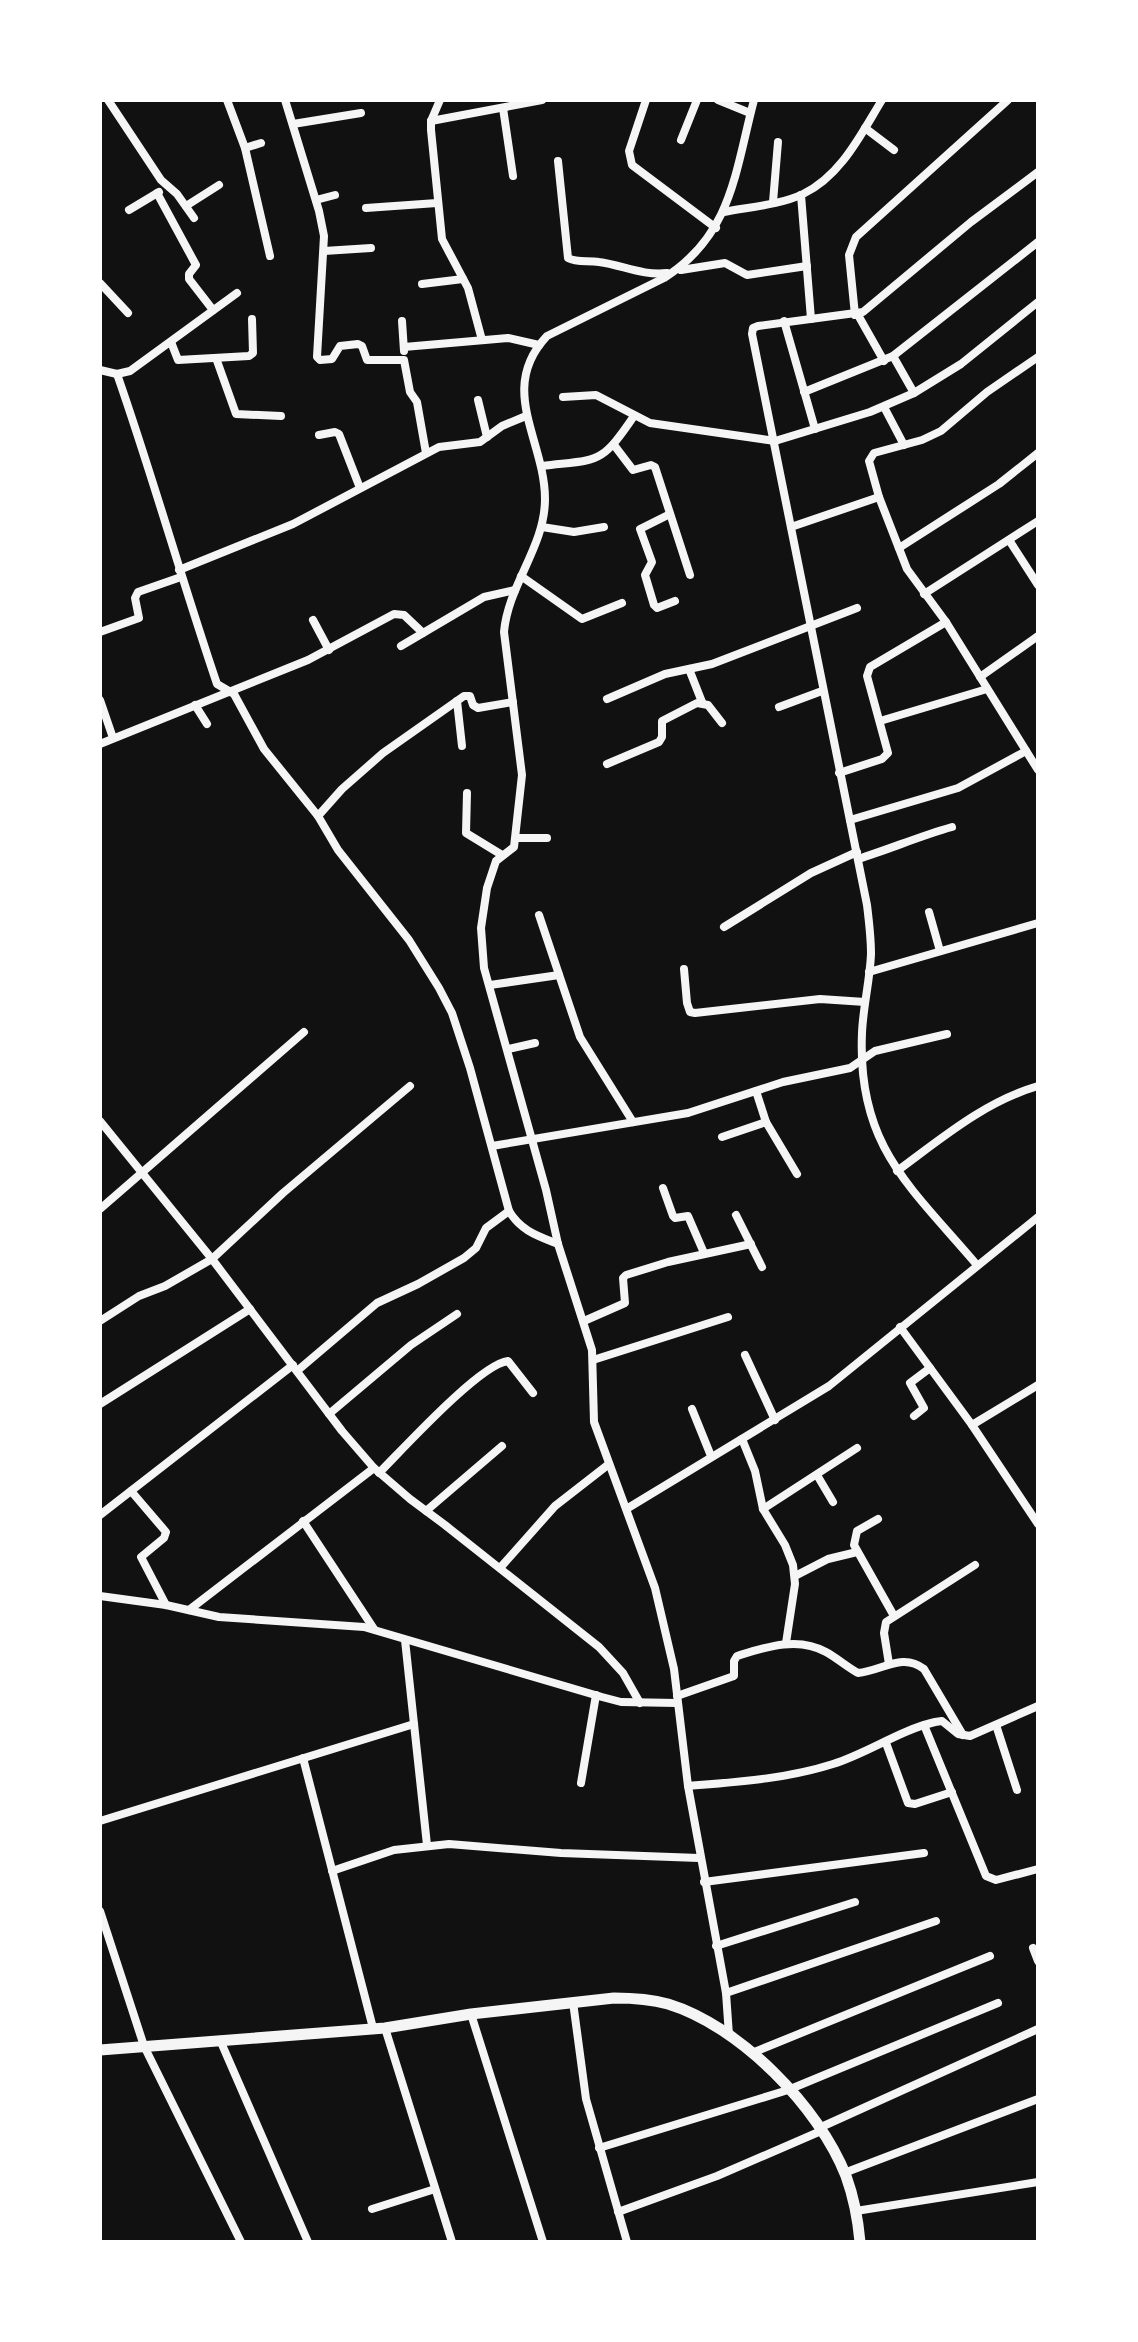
<svg xmlns="http://www.w3.org/2000/svg" width="1138" height="2342" font-family="'Crimson Pro',serif">
<rect width="100%" height="100%" fill="#111"/>
<g fill="none" stroke-linecap="round" stroke-linejoin="round">
<!-- minor -->
<g stroke="#f5f5f5" stroke-width="8">
<polyline points="108,100 161,180 177,194 194,218"/>
<polyline points="227,100 245,148 270,256"/>
<polyline points="285,100 319,211 324,236 317,357 320,360 332,359 340,346 358,344 362,346 367,360 404,360 410,392 417,402 426,453"/>
<polyline points="440,100 431,121 431,130 442,239 468,288 482,340"/>
<polyline points="646,100 629,151 632,165 716,228"/>
<polyline points="718,100 750,113"/>
<polyline points="503,108 513,176"/>
<polyline points="431,121 542,100"/>
<polyline points="293,124 361,113"/>
<polyline points="865,128 894,150"/>
<polyline points="681,140 697,100"/>
<polyline points="245,148 261,143"/>
<path d="M558,161l10,97c9,5 20,2 31,4 23,3 44,14 68,11"/>
<polyline points="157,193 196,265 189,274 189,279 213,310"/>
<polyline points="801,195 811,319"/>
<polyline points="316,200 335,195"/>
<polyline points="773,202 778,142"/>
<polyline points="186,206 219,185"/>
<polyline points="366,208 437,203"/>
<polyline points="129,210 159,192"/>
<path d="M724,212c25,-5 56,-7 79,-18 38,-18 58,-60 79,-94"/>
<polyline points="324,251 371,248"/>
<polyline points="681,270 725,263 747,275 807,266"/>
<polyline points="100,283 128,313"/>
<polyline points="422,284 463,279"/>
<polyline points="855,315 849,255 856,237 1008,100"/>
<polyline points="858,315 884,361"/>
<polyline points="402,321 404,351"/>
<polyline points="784,321 815,429"/>
<polyline points="171,342 178,360 249,356 253,353 252,319"/>
<polyline points="404,347 508,338 539,345"/>
<polyline points="893,356 914,393"/>
<polyline points="1038,357 987,392 941,431 922,440 874,453 869,461 879,497 907,569 946,622 1038,770"/>
<polyline points="216,358 236,414 281,416"/>
<polyline points="100,370 117,374 130,371 237,293"/>
<path d="M117,374c36,103 65,207 100,310l17,10 30,55 54,67 20,34 71,90 30,48 13,25 18,55 39,143c12,20 29,25 49,33"/>
<polyline points="804,392 893,356 1038,242"/>
<polyline points="563,397 596,395 650,423 775,441 870,412 914,393 961,364 1038,302"/>
<polyline points="478,400 487,437"/>
<polyline points="884,407 904,445"/>
<polyline points="319,435 335,432 339,434 360,488"/>
<polyline points="614,445 633,470 651,465 655,467 690,575"/>
<path d="M542,466c57,-7 58,0 92,-50"/>
<polyline points="670,514 640,529 652,562 645,575 654,605 657,608 675,601"/>
<polyline points="542,527 574,532 604,527"/>
<polyline points="791,527 879,497"/>
<polyline points="1009,540 1038,585"/>
<polyline points="899,548 999,484 1038,453"/>
<polyline points="179,570 293,524 439,447 480,442 502,426 526,416"/>
<polyline points="521,576 582,619 622,603"/>
<polyline points="924,594 1038,521"/>
<polyline points="313,620 329,650"/>
<polyline points="100,632 139,618 135,598 138,592 181,577"/>
<polyline points="401,646 484,597 515,590"/>
<polyline points="689,669 702,702"/>
<polyline points="980,677 1038,636"/>
<polyline points="607,699 665,674 712,664 857,608"/>
<polyline points="100,700 113,738"/>
<polyline points="457,701 462,746"/>
<polyline points="195,705 207,724"/>
<polyline points="779,707 822,691"/>
<polyline points="880,721 987,689"/>
<polyline points="100,744 308,660 394,614 404,615 423,633"/>
<polyline points="607,764 659,742 662,737 662,721 697,703 708,705 722,723"/>
<polyline points="839,773 882,759 888,753 867,676 870,667 946,622"/>
<polyline points="467,793 466,833 502,855"/>
<polyline points="318,816 342,789 383,753 464,696 470,696 473,705 478,708 513,702"/>
<polyline points="850,820 958,788 1026,751"/>
<polyline points="516,838 547,838"/>
<path d="M858,859c32,-10 62,-23 94,-32"/>
<polyline points="929,912 940,951"/>
<polyline points="539,915 580,1037 633,1122"/>
<polyline points="724,927 811,873 857,852"/>
<polyline points="684,969 687,1003 690,1012 695,1013 820,999 865,1002"/>
<polyline points="869,972 1038,923"/>
<polyline points="490,985 559,975"/>
<polyline points="508,1049 535,1043"/>
<polyline points="756,1091 766,1122"/>
<polyline points="100,1121 212,1259 342,1431 374,1468 410,1499 445,1525 599,1647 623,1673 640,1703"/>
<polyline points="722,1137 766,1122 797,1174"/>
<polyline points="492,1146 688,1113 783,1082 850,1068 875,1051 947,1034"/>
<path d="M897,1171c45,-33 87,-69 141,-85"/>
<polyline points="663,1188 673,1216 675,1218 688,1216 704,1253"/>
<polyline points="100,1209 304,1032"/>
<polyline points="736,1215 762,1267"/>
<path d="M977,1265c-67,-79 -120,-119 -115,-232 1,-26 8,-53 9,-79 0,-16 -2,-33 -4,-49l-115,-571 1,-6 5,-2 105,-14 108,-90 67,-50"/>
<polyline points="100,1321 139,1296 165,1286 212,1259 283,1193 410,1086"/>
<polyline points="584,1321 625,1303 623,1278 626,1275 668,1262 751,1244"/>
<polyline points="900,1327 972,1425 1038,1524"/>
<polyline points="745,1355 775,1420"/>
<polyline points="593,1360 728,1317"/>
<polyline points="297,1371 377,1303 418,1284 464,1258 476,1248 486,1228 509,1211"/>
<polyline points="100,1404 250,1309"/>
<polyline points="692,1409 711,1456"/>
<polyline points="329,1414 411,1345 457,1314"/>
<polyline points="914,1416 924,1408 910,1383 930,1368"/>
<polyline points="972,1425 1038,1385"/>
<polyline points="742,1439 755,1471 763,1509 785,1545 793,1565 795,1584 786,1643"/>
<path d="M379,1473c24,-24 101,-109 129,-112l25,32"/>
<polyline points="817,1475 833,1502"/>
<polyline points="131,1491 166,1532 164,1538 141,1557 166,1605"/>
<polyline points="628,1508 829,1386 1038,1217"/>
<polyline points="763,1509 857,1448"/>
<polyline points="426,1511 502,1446"/>
<polyline points="100,1515 293,1365"/>
<polyline points="878,1519 857,1531 854,1545 894,1616"/>
<polyline points="303,1521 374,1629"/>
<polyline points="500,1568 555,1506 609,1464"/>
<polyline points="795,1576 828,1559 857,1552"/>
<polyline points="100,1596 166,1605 219,1617 364,1627 602,1697 621,1702 677,1703"/>
<polyline points="189,1610 374,1468"/>
<polyline points="405,1640 427,1845"/>
<polyline points="889,1664 884,1633 886,1622 975,1565"/>
<path d="M677,1696l57,-20v-15l3,-5c29,-9 61,-20 89,-4 11,6 21,15 32,21 24,-2 44,-21 66,-4l39,66"/>
<polyline points="924,1725 986,1876 996,1880 1038,1869"/>
<polyline points="996,1725 1017,1790"/>
<polyline points="886,1743 908,1803 915,1804 952,1792"/>
<polyline points="303,1758 373,2028"/>
<polyline points="581,1783 596,1695"/>
<path d="M688,1786c49,-4 98,-7 145,-22 35,-11 67,-34 102,-42l7,-1 16,13 12,2 68,-30"/>
<polyline points="100,1821 414,1724"/>
<polyline points="332,1871 394,1850 449,1844 561,1853 699,1858"/>
<polyline points="704,1882 924,1853"/>
<polyline points="100,1911 144,2046 241,2242"/>
<polyline points="716,1946 855,1902"/>
<polyline points="1033,1948 1038,1961"/>
<polyline points="726,1993 936,1921"/>
<polyline points="573,2002 586,2099 627,2242"/>
<polyline points="471,2014 543,2242"/>
<polyline points="385,2028 452,2242"/>
<path d="M729,2035l-3,-42 -38,-207 -14,-117 -19,-81 -61,-166 -2,-72 -34,-106 -12,-54 -62,-222 -3,-40 6,-40 9,-27 18,-14 8,-72 -18,-143c4,-47 41,-85 41,-133 0,-59 -48,-110 2,-163l117,-58c68,-43 71,-106 90,-178"/>
<polyline points="220,2040 308,2242"/>
<polyline points="752,2053 990,1956"/>
<polyline points="819,2128 1038,2029"/>
<polyline points="599,2148 788,2090 998,2003"/>
<polyline points="844,2173 1038,2099"/>
<polyline points="372,2209 435,2189"/>
<polyline points="856,2211 1038,2182"/>
<polyline points="618,2212 717,2176 821,2131"/>
</g>
<!-- tertiary -->
<path stroke="#f5f5f5" stroke-width="11" d="M100,2050l285,-22 86,-14 143,-16c18,0 36,1 54,6 72,22 151,103 178,172 8,22 12,43 14,66"/>
</g>
<!-- border -->
<rect width="1138" height="2342" fill="none" stroke="#ffffff" stroke-width="204"/>
</svg>
